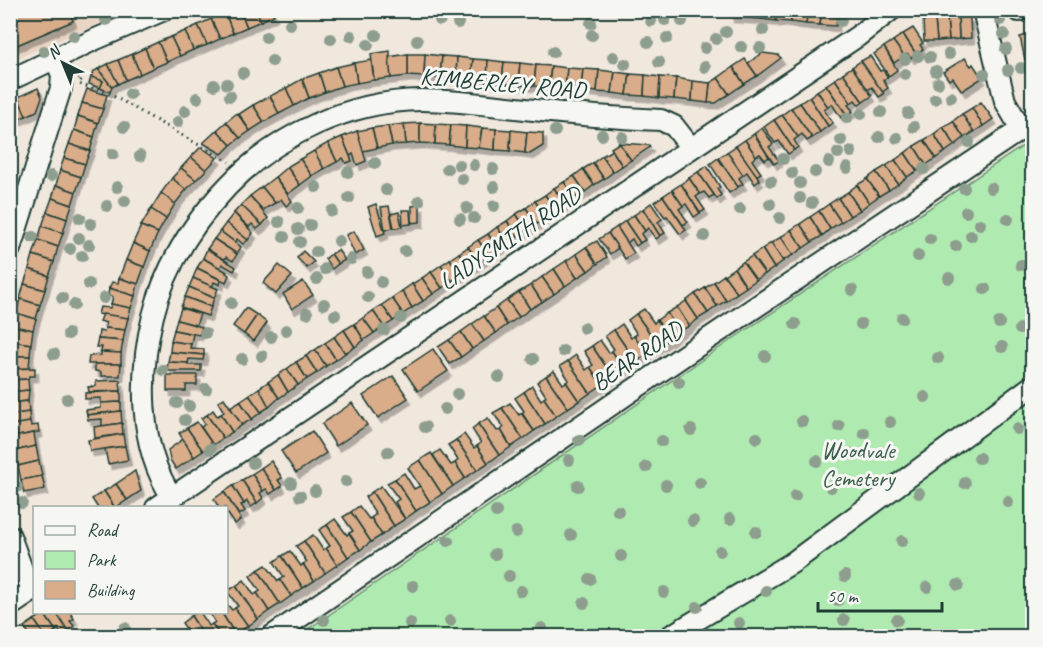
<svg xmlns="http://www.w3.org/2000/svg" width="1043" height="647" font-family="Caveat,sans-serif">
<defs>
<filter id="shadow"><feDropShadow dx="3.5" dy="5.5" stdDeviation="0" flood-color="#0004"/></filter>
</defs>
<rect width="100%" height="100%" fill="#f0e7dd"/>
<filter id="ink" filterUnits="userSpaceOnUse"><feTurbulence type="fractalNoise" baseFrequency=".0167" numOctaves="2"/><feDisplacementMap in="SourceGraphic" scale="12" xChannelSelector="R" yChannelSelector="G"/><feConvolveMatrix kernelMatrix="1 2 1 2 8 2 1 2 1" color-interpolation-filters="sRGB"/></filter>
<g filter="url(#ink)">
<!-- built -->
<polygon fill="#e9d5c4" points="11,11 128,11 11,61"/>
<!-- green -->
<polygon fill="#afebb1" stroke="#679472" stroke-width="1.5" points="1032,140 1032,636 298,636 731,340"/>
<!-- building -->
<g fill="#d9ac8a" stroke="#1f3d34" stroke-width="1.5" filter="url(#shadow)">
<polygon points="10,10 69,10 73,21 10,48"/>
<polygon points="231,10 240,10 247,27 233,33 225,13"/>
<polygon points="240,10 256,10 261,21 247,27"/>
<polygon points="256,10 272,10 274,15 261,21"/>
<polygon points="731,10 746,10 745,18 730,17"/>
<polygon points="746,10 761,10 761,19 745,18"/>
<polygon points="761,10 777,10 776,21 761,19"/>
<polygon points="777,10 792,10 791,22 776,21"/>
<polygon points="792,10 808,10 806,24 791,22"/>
<polygon points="808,10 822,10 820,25 806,24"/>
<polygon points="822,10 837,10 836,26 820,25"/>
<polygon points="225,13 233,33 220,39 211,19"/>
<polygon points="970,17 971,38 959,39 958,18"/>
<polygon points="958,18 959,39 949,40 947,19"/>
<polygon points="211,19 220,39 207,45 198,25"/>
<polygon points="947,19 949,40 937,41 935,20"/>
<polygon points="935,20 937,41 924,41 923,21"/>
<polygon points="198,25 207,45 193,50 185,31"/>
<polygon points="913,28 923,43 920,45 923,49 916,54 903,34"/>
<polygon points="185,31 193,50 180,56 171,37"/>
<polygon points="903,34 916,54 911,58 908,54 904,56 893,41"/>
<polygon points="1031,34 1032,59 1025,60 1020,37"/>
<polygon points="171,37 180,56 167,62 158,42"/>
<polygon points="893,41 904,56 894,63 884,47"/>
<polygon points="158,42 167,62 153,68 145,48"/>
<polygon points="884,47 897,70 889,76 874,54"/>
<polygon points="145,48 153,68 140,74 132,54"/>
<polygon points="390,51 391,78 374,80 371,54"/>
<polygon points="763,53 778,55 781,58 757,76 748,63"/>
<polygon points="132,54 140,74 126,80 118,60"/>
<polygon points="408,54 425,54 424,77 408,76"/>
<polygon points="408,54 408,76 391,78 389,57"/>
<polygon points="425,54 442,56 440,78 424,77"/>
<polygon points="442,56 457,57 456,79 440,78"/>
<polygon points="870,56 880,71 883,70 888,77 883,80 888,88 882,92 861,61"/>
<polygon points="457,57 473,59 471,81 456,79"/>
<polygon points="965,58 971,66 973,64 982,78 962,91 953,78 949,80 943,72"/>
<polygon points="473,59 488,60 487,82 471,81"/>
<polygon points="745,59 757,76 744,84 733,67"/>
<polygon points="118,60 126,80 118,84 108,64"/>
<polygon points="371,60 374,80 357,83 354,63"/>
<polygon points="488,60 504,62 502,83 487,82"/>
<polygon points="861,61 884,94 879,97 872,87 868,90 852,67"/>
<polygon points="504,62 520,63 518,85 502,83"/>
<polygon points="354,63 357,83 342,86 336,67"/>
<polygon points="520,63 536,65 534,86 518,85"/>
<polygon points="108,64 118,84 112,87 98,69"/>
<polygon points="536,65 551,66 549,87 534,86"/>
<polygon points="551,66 567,68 565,89 549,87"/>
<polygon points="336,67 342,86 325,92 319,73"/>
<polygon points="733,67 744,84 729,94 718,78"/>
<polygon points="852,67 872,96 863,102 843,73"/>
<polygon points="567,68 583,69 581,90 565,89"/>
<polygon points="98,69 112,87 110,92 100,88 103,81 91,77 93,72"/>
<polygon points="583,69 599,70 597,92 581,90"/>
<polygon points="599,70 615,72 612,93 597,92"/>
<polygon points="615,72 630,74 627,95 612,93"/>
<polygon points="319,73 325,92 309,98 302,79"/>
<polygon points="843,73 863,102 859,105 855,100 851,103 835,79"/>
<polygon points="630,74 645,75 644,96 627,95"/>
<polygon points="645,75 660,77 659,98 644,96"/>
<polygon points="91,77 103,81 100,88 89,84"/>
<polygon points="660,77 676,78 674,99 659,98"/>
<polygon points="676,78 693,81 692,101 674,99"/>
<polygon points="718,78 729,94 716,103 708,103 710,83"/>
<polygon points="302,79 309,98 294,106 286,88"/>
<polygon points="835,79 851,103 848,105 853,111 847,115 826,85"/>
<polygon points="693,81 710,83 708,103 692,101"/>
<polygon points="826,85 846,114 841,118 832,104 828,107 817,91"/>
<polygon points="38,88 42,97 37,111 26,116 18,97"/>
<polygon points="286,88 294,106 279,114 270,96"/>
<polygon points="87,89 107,95 103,109 82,103"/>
<polygon points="817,91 828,107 824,110 833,123 828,126 809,97"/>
<polygon points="270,96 279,114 264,122 253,105"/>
<polygon points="18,97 26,116 13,121 10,114 10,100"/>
<polygon points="809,97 828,126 820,132 800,103"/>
<polygon points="981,102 993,119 983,126 972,108"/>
<polygon points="82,103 103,109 98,123 78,116"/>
<polygon points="800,103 820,132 812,138 791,108"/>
<polygon points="253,105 264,122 250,131 239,114"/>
<polygon points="791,108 812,138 807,141 802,134 798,137 782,115"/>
<polygon points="972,108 983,126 974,132 962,114"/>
<polygon points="237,113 250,131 240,138 226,122"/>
<polygon points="962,114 974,132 964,138 953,121"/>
<polygon points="782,115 798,137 794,140 798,147 794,150 774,120"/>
<polygon points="78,116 98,123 94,137 74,130"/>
<polygon points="774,120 794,150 788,154 779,141 775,143 764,127"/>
<polygon points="953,121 964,138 955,145 943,127"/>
<polygon points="226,122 240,138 231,145 217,130"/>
<polygon points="420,123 420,143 406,144 404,124"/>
<polygon points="420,123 436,124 435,144 420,143"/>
<polygon points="404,124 406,144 392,145 388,126"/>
<polygon points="436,124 451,125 449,145 435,144"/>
<polygon points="451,125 466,126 465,147 449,145"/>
<polygon points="388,126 392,145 377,148 372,128"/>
<polygon points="466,126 482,128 479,148 465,147"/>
<polygon points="943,127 955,145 945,152 934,134"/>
<polygon points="372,128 377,148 363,151 357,131"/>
<polygon points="482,128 496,129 495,150 479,148"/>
<polygon points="762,128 773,144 769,147 779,161 774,164 754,134"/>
<polygon points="496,129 511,130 510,151 495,150"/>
<polygon points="74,130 94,137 90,151 69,144"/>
<polygon points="217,130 231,145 222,154 203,143"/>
<polygon points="511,130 527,132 525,153 510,151"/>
<polygon points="357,131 366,161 357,165 353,154 350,156 342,137"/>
<polygon points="527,132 543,133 543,146 530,154 525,153"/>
<polygon points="754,134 769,157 765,160 760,154 756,156 745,140"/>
<polygon points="934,134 945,152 936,158 924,140"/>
<polygon points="342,137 352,161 346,163 343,158 337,162 328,143"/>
<polygon points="745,140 756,156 752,160 761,173 756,176 736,146"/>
<polygon points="924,140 936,158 926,165 914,146"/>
<polygon points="328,143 337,162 324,169 314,151"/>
<polygon points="619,143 649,145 650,147 631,160"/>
<polygon points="619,143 631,160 622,166 611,148"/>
<polygon points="69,144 90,151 85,164 64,158"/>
<polygon points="736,146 760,180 755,184 747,172 743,175 727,152"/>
<polygon points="914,146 926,165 917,171 905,153"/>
<polygon points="201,147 217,158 206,170 191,157"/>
<polygon points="612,150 622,166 613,172 602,156"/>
<polygon points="314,151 324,169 312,176 300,159"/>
<polygon points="727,152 743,175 739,178 743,184 738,187 718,158"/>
<polygon points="905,153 917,171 907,177 895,160"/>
<polygon points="602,156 613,172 604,179 593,163"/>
<polygon points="191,157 206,170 196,180 181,168"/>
<polygon points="64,158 85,164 81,177 60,170"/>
<polygon points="718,158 738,187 729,193 710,164"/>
<polygon points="300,159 312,176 300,185 287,167"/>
<polygon points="895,160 907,177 898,184 886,166"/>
<polygon points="593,163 604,179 594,185 583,169"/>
<polygon points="707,166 720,187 717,189 721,195 717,199 698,172"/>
<polygon points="886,166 898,184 889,190 876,172"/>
<polygon points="287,167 300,185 288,194 275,177"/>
<polygon points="181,168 196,180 186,190 172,178"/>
<polygon points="583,169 594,185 585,192 574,176"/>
<polygon points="60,170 81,177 76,192 56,185"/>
<polygon points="698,172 714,195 709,198 704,192 700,194 689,178"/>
<polygon points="876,172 889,190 879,196 867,179"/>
<polygon points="574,176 585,192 575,198 564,182"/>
<polygon points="275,177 292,201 286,206 281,199 275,203 262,187"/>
<polygon points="172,178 186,190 175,204 161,193"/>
<polygon points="689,178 700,194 696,197 705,210 700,213 681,184"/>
<polygon points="867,179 879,196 869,203 857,185"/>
<polygon points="564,182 575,198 565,205 554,188"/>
<polygon points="681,184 700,213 694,217 686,204 683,206 672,190"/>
<polygon points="56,185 76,192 72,205 52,198"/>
<polygon points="857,185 869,203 860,210 848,192"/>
<polygon points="262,187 275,203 263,210 250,196"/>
<polygon points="554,188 565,205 556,211 545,195"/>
<polygon points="672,190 683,206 679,209 688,222 683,225 663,196"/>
<polygon points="848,192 860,210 850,216 838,198"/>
<polygon points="161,193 175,204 166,219 151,209"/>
<polygon points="545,195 556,211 546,218 535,201"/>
<polygon points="250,196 268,218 262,225 241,205"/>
<polygon points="663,196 686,230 680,234 667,216 665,217 654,202"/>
<polygon points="52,198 72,205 67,219 47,212"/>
<polygon points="838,198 850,216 841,222 829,204"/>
<polygon points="535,201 546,218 537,224 526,208"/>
<polygon points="651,203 662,219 658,222 665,233 660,236 643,209"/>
<polygon points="376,204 385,233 377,236 368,207"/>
<polygon points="829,204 841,222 830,229 819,211"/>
<polygon points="241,205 262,225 257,229 252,224 249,227 234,213"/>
<polygon points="420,205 420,222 412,223 412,206"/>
<polygon points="389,206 393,228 385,230 381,207"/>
<polygon points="526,208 537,224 527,230 516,214"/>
<polygon points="151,209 166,219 158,233 141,226"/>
<polygon points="643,209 660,236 656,239 648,228 645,231 634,215"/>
<polygon points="402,210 410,210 411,224 403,225"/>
<polygon points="819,211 830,229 822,236 810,217"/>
<polygon points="47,212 67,219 63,233 42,226"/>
<polygon points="399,212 402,227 394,228 391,214"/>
<polygon points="234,213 253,233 248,240 226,223"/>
<polygon points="516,214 527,230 517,237 507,221"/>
<polygon points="634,215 645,231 641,234 645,240 640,243 625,221"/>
<polygon points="810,217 822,236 812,242 800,224"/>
<polygon points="507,221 517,237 508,243 497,227"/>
<polygon points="625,221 640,243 636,246 632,239 627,243 617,227"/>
<polygon points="226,223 248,240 243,244 237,239 235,242 220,231"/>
<polygon points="800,224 812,242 803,248 791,230"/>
<polygon points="42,226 63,233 58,247 38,240"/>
<polygon points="141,226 158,233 150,251 133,243"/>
<polygon points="497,227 508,243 498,250 488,234"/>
<polygon points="617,227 634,253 625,259 608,233"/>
<polygon points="791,230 803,248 793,255 781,237"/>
<polygon points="220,231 241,247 237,254 214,239"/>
<polygon points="354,231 364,250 355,255 346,235"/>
<polygon points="608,233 618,248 610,254 599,239"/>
<polygon points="488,234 498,250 489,256 478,240"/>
<polygon points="781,237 793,255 783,261 771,243"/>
<polygon points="214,239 237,254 233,261 226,257 224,260 207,249"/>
<polygon points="38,240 58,247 54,262 33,255"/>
<polygon points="478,240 489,256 479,263 468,247"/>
<polygon points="597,241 607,257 597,264 586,247"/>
<polygon points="133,243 150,251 144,267 126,260"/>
<polygon points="771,243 783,261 774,268 762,249"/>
<polygon points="468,247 479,263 470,269 459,253"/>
<polygon points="586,247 597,264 588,271 576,254"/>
<polygon points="207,249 236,267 234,271 222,264 220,268 203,258"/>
<polygon points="762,249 774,268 765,274 752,256"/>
<polygon points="338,250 345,260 338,264 331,254"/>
<polygon points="303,251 314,262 307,268 297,258"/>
<polygon points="459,253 470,269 461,275 450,259"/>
<polygon points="331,254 338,264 332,269 325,259"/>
<polygon points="576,254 588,271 577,278 566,261"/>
<polygon points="33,255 54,262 49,276 29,269"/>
<polygon points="752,256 765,274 756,280 743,262"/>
<polygon points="203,258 227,272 226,273 229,275 226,282 197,268"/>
<polygon points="450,259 461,275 452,281 441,265"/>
<polygon points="126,260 144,267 138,284 119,278"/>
<polygon points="566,261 577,278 565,286 554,269"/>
<polygon points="743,262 756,280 746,287 734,268"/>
<polygon points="279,265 292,276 276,294 263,283"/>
<polygon points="441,265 452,281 442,288 431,272"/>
<polygon points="197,268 221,280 220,285 214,282 212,287 193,278"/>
<polygon points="734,268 746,287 737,293 724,275"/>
<polygon points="29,269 49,276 45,290 24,284"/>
<polygon points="554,269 565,286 554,294 542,277"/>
<polygon points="431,272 442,288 433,294 422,278"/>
<polygon points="724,275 737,293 726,301 714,282"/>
<polygon points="542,277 554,294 542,302 531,285"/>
<polygon points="119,278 138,284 135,296 109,288 112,282 118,283"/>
<polygon points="193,278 218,289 214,298 189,287"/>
<polygon points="422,278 433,294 423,301 412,284"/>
<polygon points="303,281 313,295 292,309 283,294"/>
<polygon points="714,282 726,301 717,306 705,288"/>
<polygon points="24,284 45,290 40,305 20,299"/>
<polygon points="412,284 423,301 412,308 402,291"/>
<polygon points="531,285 542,302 530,309 519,292"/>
<polygon points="189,287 214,298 211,307 185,297"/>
<polygon points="109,288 135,296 131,308 111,304 113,297 108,295"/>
<polygon points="705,288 717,306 708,313 695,294"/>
<polygon points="402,291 412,308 403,314 392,298"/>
<polygon points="519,292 530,309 519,317 507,300"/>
<polygon points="695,294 708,313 698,319 686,301"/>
<polygon points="185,297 211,307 208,316 181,307"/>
<polygon points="392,298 403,314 393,321 382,305"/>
<polygon points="20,299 40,305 36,319 16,313"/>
<polygon points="507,300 519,317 507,325 496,308"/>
<polygon points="686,301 698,319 689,326 677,307"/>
<polygon points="111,304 131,308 128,318 98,314 100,307 110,308"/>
<polygon points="382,305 393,321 384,327 373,311"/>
<polygon points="677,307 689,326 679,332 667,313"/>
<polygon points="181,308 200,314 196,325 177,320"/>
<polygon points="246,308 257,315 244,334 233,326"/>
<polygon points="496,308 507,325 496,333 484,316"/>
<polygon points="644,309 654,323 657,320 670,339 659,346 636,314"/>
<polygon points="373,311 384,327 374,333 363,318"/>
<polygon points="16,313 36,319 33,330 13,326"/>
<polygon points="667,313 679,332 670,339 657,320"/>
<polygon points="103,314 128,318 125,330 105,328 106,323 100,321"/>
<polygon points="636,314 659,346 647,354 634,336 637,334 628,320"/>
<polygon points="257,315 267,323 254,341 244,334"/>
<polygon points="484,316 496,333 484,341 472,324"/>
<polygon points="363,318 374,333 364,340 354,324"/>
<polygon points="177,320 202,327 199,335 174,330"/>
<polygon points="354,324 364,340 355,347 344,330"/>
<polygon points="472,324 484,341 472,349 461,332"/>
<polygon points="622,324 631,338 634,336 647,354 636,362 614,330"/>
<polygon points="13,326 33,330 31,344 11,341"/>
<polygon points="105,328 125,330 123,341 98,339 99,331 104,332"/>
<polygon points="174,330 193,334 191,344 171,341"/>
<polygon points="344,330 355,347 345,353 334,337"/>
<polygon points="614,330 636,362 624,370 612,351 614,349 605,336"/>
<polygon points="461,332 472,349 461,357 449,340"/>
<polygon points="334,337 345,353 336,360 325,343"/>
<polygon points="98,339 123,341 121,353 101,352 102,347 96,347"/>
<polygon points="449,340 461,357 450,364 438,347"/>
<polygon points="600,340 609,353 612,351 624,370 613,377 592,346"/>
<polygon points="11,341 31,344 30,356 10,356"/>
<polygon points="171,341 191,344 190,348 204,349 204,355 170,352"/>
<polygon points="325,343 336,360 326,366 315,350"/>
<polygon points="592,346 613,377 602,385 590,367 593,365 584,351"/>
<polygon points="433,349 448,371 418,391 403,369"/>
<polygon points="315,350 326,366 317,373 306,356"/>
<polygon points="101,352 121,353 121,364 88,364 89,356 101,355"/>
<polygon points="170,352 204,355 203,360 189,359 188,363 168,362"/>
<polygon points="576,355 586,370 590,367 602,385 590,393 568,361"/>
<polygon points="10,356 30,356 29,368 10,369"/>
<polygon points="306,356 317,373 307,379 296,362"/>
<polygon points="568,361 590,393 579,401 566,382 569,380 560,366"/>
<polygon points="168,362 188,363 188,365 201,365 201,371 167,371"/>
<polygon points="296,362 307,379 298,385 287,369"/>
<polygon points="95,364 121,364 120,376 101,376 101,372 95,371"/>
<polygon points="35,368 35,376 29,376 28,379 10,380 10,369"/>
<polygon points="287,369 298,385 288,392 278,375"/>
<polygon points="554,371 563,384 566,382 579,401 568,408 546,376"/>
<polygon points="167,375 197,375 197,385 186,385 186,391 167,391"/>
<polygon points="278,375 288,392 279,398 268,382"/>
<polygon points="393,376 408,398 378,418 363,396"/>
<polygon points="546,376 568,408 556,416 544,398 546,396 537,382"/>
<polygon points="28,379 29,390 10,392 10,380"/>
<polygon points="120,380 121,391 89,392 88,387 96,386 96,381"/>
<polygon points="268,382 279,398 269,407 259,388"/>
<polygon points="532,386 541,400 544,398 556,416 545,424 524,392"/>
<polygon points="259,388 269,407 261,412 249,395"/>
<polygon points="29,390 28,401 10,403 10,392"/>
<polygon points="121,391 121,402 101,403 101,398 85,399 85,393"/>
<polygon points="524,392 545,424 534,431 522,413 524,411 515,398"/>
<polygon points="249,395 261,412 252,419 240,401"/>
<polygon points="224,398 242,425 232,432 221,414 224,412 218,402"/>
<polygon points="28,401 29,412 10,415 10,403"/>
<polygon points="240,401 252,419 242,425 230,407"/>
<polygon points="121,402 121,411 87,415 86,410 101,408 101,403"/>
<polygon points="352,403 367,425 336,446 322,424"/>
<polygon points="510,403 519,415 521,413 534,431 523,439 502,408"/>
<polygon points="502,408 523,439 511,447 501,430 504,427 493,413"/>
<polygon points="213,410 217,416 221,414 232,432 223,438 207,415"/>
<polygon points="121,411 122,423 102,426 102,419 88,420 87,415"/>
<polygon points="29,412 30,422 11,425 10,415"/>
<polygon points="207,415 223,438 213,445 201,427 205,424 201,418"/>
<polygon points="488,418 497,431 501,430 511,447 499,455 478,424"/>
<polygon points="30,422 31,426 38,425 39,432 13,437 11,425"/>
<polygon points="197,422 213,445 203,451 187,428"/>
<polygon points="122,423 123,434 95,438 94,427"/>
<polygon points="478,424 499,455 488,463 477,446 481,443 472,429"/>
<polygon points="187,428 203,451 194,457 179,433"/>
<polygon points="312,431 326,453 296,473 281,451"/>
<polygon points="34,433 36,446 15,451 13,437"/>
<polygon points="123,434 125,446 90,451 88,440"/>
<polygon points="464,434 474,448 477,446 488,463 477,470 456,440"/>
<polygon points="183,439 194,457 176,469 170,460 168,450"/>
<polygon points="456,440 477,470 465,478 455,463 458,460 448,445"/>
<polygon points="36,446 39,461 18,466 15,451"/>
<polygon points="125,446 128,460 108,464 105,449"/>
<polygon points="440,450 451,465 455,463 465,478 453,486 433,455"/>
<polygon points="431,453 453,486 442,494 420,460"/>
<polygon points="420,460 442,494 430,502 408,468"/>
<polygon points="39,461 42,476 21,480 18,466"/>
<polygon points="271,461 282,478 278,480 282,486 276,490 261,468"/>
<polygon points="261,468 276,490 270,494 266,489 263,491 252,474"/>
<polygon points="135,471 141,491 127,500 116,484"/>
<polygon points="404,473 414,489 420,486 430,502 416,511 395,479"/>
<polygon points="252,474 263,491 260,493 263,498 257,503 242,480"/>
<polygon points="42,476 45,489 24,493 21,480"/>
<polygon points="395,479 416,511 405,519 395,502 399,499 387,483"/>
<polygon points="242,480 257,503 251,507 247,501 244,504 233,486"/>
<polygon points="116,484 127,500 115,508 104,491"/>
<polygon points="233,486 244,504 241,505 245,511 239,515 224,492"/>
<polygon points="381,486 405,519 394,526 372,492"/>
<polygon points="104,491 115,508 98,508 92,499"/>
<polygon points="224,492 241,519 235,524 228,514 226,515 226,508 219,508 214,499"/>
<polygon points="372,492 394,526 382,535 371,518 376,514 365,497"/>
<polygon points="359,506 369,519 371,518 382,535 371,542 351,512"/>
<polygon points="351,512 371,542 360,550 349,533 353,531 343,517"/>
<polygon points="335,519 347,535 349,533 360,550 348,557 327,525"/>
<polygon points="327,525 348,557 337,565 326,548 330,546 319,530"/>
<polygon points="313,535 323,550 326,548 337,565 325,573 304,541"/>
<polygon points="304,541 325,573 314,581 303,564 307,562 296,546"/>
<polygon points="290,551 301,566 303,564 314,581 303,588 282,556"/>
<polygon points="282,556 303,588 291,596 280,580 284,577 274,562"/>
<polygon points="266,565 278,581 280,580 291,596 280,604 258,570"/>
<polygon points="258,570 280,604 269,611 257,593 260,591 250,576"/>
<polygon points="244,580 254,595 257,593 269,611 258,619 236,586"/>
<polygon points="236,586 258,619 248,626 235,608 238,606 227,591"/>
<polygon points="226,603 232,610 235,608 248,626 235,634 221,612 226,612"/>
<polygon points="46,612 56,612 68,631 62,635 58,629 56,631 44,614"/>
<polygon points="56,612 70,612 74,619 70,621 74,626 68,631"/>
<polygon points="197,612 200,612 209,626 212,624 221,636 204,636 191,616"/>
<polygon points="209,612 221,612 235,634 232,636 221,636 212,624 215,622"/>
<polygon points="44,614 56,631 52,633 54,636 45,636 34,620"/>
<polygon points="191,616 204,636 191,636 182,623"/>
<polygon points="34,620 45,636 31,636 24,627"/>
</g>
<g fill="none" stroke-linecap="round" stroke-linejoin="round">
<!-- minor casing -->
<g stroke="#1f3d34" stroke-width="24">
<g id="minor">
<polyline points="983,10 1005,101 1021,129"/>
<polyline points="1019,11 1020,10"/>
<polyline points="10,80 96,39 164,10"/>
<polyline points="10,249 61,88 62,75 55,58"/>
<path d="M172,497c-34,-51 -33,-124 -19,-181 12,-49 39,-92 74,-129 49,-52 122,-86 194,-87 37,0 76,6 113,10 42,5 84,8 127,10l13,6 17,22"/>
<polyline points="156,508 858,36 891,10"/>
<polyline points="10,536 23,572 34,590"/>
<polyline points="10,606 34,590"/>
<polyline points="272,636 705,341 1032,122"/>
<polyline points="670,636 792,563 1032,386"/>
</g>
</g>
<!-- path -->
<polyline stroke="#1f3d34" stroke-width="3" stroke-dasharray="1.5 4.5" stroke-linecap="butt" points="78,77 82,78 79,84 108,93 229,162"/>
<!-- minor -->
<use href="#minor" stroke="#f6f6f2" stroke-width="20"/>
</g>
<!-- trees -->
<g fill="#8d9d8e">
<circle cx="106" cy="20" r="6"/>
<circle cx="440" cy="20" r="6"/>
<circle cx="665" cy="20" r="6"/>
<circle cx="1000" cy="20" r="6"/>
<circle cx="651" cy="21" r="6"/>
<circle cx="682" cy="21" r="6"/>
<circle cx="841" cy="21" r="6"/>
<circle cx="458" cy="23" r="6"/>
<circle cx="591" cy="23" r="6"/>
<circle cx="290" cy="24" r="6"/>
<circle cx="763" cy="30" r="6"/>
<circle cx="726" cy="32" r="6"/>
<circle cx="1004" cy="34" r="6"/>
<circle cx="376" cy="35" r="6"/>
<circle cx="592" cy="35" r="6"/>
<circle cx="74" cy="36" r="6"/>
<circle cx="351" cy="36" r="6"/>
<circle cx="266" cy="37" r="6"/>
<circle cx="667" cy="38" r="6"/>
<circle cx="331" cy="39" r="6"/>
<circle cx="716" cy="39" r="6"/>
<circle cx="417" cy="41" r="6"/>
<circle cx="648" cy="42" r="6"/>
<circle cx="368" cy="45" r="6"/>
<circle cx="741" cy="47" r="6"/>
<circle cx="705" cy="48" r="6"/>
<circle cx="760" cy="48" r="6"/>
<circle cx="1006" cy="49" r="6"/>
<circle cx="44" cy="51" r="6"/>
<circle cx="553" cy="52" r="6"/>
<circle cx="949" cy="54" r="6"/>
<circle cx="918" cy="56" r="6"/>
<circle cx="613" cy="57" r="6"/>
<circle cx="930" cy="57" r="6"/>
<circle cx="905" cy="59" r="6"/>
<circle cx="272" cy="61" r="6"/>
<circle cx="659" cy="62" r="6"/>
<circle cx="625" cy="64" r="6"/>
<circle cx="705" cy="67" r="6"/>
<circle cx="1021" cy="68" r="6"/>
<circle cx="1008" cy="70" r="6"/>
<circle cx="936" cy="71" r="6"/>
<circle cx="243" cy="73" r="6"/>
<circle cx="905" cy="74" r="6"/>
<circle cx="984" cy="74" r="6"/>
<circle cx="938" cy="83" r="6"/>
<circle cx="227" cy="84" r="6"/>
<circle cx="214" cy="85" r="6"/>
<circle cx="130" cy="94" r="6"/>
<circle cx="230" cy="96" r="6"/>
<circle cx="951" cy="97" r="6"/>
<circle cx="197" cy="98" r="6"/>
<circle cx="935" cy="99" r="6"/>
<circle cx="185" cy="111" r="6"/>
<circle cx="881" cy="112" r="6"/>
<circle cx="908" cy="113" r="6"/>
<circle cx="861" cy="114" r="6"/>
<circle cx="847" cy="118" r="6"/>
<circle cx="178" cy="122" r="6"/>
<circle cx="124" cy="127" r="6"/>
<circle cx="914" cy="127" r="6"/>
<circle cx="555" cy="131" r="6"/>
<circle cx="602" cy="135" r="6"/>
<circle cx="622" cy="137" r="6"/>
<circle cx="879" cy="137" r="6"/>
<circle cx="897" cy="138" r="6"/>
<circle cx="841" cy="140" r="6"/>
<circle cx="969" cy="142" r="6"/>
<circle cx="851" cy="152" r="6"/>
<circle cx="838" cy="153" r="6"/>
<circle cx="113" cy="154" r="6"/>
<circle cx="140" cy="156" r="6"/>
<circle cx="783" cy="159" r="6"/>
<circle cx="829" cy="162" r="6"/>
<circle cx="375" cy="163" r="6"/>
<circle cx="459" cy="165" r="6"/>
<circle cx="474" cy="165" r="6"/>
<circle cx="847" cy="168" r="6"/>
<circle cx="447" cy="169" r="6"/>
<circle cx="493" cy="169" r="6"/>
<circle cx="924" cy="169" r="6"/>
<circle cx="348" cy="172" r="6"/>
<circle cx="815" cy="172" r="6"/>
<circle cx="792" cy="173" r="6"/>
<circle cx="51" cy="176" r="6"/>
<circle cx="462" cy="179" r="6"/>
<circle cx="771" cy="181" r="6"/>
<circle cx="800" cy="183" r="6"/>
<circle cx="117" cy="187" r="6"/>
<circle cx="316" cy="187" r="6"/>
<circle cx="494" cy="187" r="6"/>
<circle cx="964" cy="188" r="6"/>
<circle cx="991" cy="188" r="6"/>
<circle cx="386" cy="190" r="6"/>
<circle cx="349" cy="198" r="6"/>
<circle cx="800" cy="198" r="6"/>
<circle cx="125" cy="201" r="6"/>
<circle cx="419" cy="201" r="6"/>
<circle cx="812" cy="203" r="6"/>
<circle cx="770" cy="204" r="6"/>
<circle cx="107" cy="206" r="6"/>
<circle cx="494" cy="206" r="6"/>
<circle cx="298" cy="208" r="6"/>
<circle cx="467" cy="208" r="6"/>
<circle cx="740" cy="209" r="6"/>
<circle cx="332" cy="211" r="6"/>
<circle cx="966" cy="212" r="6"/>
<circle cx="80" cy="218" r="6"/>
<circle cx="474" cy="218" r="6"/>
<circle cx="780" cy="218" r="6"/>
<circle cx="460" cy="219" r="6"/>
<circle cx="1008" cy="219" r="6"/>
<circle cx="279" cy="222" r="6"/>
<circle cx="91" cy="224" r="6"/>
<circle cx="980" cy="224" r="6"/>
<circle cx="310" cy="225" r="6"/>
<circle cx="298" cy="229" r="6"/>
<circle cx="704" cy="236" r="6"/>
<circle cx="971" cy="236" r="6"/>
<circle cx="33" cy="237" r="6"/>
<circle cx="284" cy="237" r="6"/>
<circle cx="79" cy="238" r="6"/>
<circle cx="930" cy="239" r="6"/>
<circle cx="339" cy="241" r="6"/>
<circle cx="300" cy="242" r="6"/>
<circle cx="89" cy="245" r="6"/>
<circle cx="956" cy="246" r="6"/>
<circle cx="70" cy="249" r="6"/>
<circle cx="405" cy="251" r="6"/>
<circle cx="316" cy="252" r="6"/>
<circle cx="82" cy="256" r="6"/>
<circle cx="918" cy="256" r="6"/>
<circle cx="351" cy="259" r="6"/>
<circle cx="1021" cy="265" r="6"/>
<circle cx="325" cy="269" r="6"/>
<circle cx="367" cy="272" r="6"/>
<circle cx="949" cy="278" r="6"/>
<circle cx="317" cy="279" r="6"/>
<circle cx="381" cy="282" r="6"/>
<circle cx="89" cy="284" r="6"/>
<circle cx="985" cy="289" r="6"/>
<circle cx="852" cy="290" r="6"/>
<circle cx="368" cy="297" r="6"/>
<circle cx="62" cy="298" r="6"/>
<circle cx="104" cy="298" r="6"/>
<circle cx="231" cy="303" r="6"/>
<circle cx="324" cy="304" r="6"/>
<circle cx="74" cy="305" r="6"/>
<circle cx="307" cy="313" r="6"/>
<circle cx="335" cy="315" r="6"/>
<circle cx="401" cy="318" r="6"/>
<circle cx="902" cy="318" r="6"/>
<circle cx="999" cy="323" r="6"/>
<circle cx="795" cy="324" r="6"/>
<circle cx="861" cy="324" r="6"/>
<circle cx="584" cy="328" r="6"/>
<circle cx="1020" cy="329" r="6"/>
<circle cx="286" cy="330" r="6"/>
<circle cx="384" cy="330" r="6"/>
<circle cx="205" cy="333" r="6"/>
<circle cx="68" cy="334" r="6"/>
<circle cx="271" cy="337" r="6"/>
<circle cx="1002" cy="347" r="6"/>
<circle cx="563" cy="351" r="6"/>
<circle cx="54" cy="354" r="6"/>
<circle cx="262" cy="356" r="6"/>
<circle cx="765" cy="356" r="6"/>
<circle cx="938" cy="358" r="6"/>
<circle cx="242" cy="359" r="6"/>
<circle cx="533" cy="359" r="6"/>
<circle cx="163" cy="370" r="6"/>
<circle cx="499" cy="377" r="6"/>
<circle cx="679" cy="382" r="6"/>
<circle cx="206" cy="389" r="6"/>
<circle cx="457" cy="394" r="6"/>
<circle cx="925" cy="397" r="6"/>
<circle cx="67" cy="399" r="6"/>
<circle cx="177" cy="403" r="6"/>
<circle cx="189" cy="406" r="6"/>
<circle cx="445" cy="409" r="6"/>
<circle cx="185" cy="420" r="6"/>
<circle cx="802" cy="421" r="6"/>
<circle cx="890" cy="422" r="6"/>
<circle cx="839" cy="426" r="6"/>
<circle cx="425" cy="427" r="6"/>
<circle cx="1017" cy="429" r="6"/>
<circle cx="691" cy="430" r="6"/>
<circle cx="864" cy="433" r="6"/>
<circle cx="757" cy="438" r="6"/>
<circle cx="579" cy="440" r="6"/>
<circle cx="662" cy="441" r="6"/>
<circle cx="210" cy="449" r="6"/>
<circle cx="388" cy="452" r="6"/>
<circle cx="853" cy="454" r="6"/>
<circle cx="979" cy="458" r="6"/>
<circle cx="569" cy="460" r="6"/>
<circle cx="817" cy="461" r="6"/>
<circle cx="253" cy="463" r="6"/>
<circle cx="646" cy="467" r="6"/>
<circle cx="346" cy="481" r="6"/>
<circle cx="291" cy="483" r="6"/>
<circle cx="700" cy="483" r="6"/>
<circle cx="965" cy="483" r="6"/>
<circle cx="666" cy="485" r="6"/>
<circle cx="578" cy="486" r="6"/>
<circle cx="17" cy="487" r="6"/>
<circle cx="831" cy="487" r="6"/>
<circle cx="315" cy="491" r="6"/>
<circle cx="919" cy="493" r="6"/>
<circle cx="300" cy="496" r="6"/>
<circle cx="795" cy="496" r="6"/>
<circle cx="1008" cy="502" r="6"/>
<circle cx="22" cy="503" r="6"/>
<circle cx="618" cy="511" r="6"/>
<circle cx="496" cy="512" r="6"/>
<circle cx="730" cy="519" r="6"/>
<circle cx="693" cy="521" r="6"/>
<circle cx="516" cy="532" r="6"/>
<circle cx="756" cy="532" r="6"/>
<circle cx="571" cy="535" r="6"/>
<circle cx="448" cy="541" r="6"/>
<circle cx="902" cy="541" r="6"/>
<circle cx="720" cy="551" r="6"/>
<circle cx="495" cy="554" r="6"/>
<circle cx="621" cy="556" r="6"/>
<circle cx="509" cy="576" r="6"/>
<circle cx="845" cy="576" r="6"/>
<circle cx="590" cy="579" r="6"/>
<circle cx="958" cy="585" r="6"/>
<circle cx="413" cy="586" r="6"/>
<circle cx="927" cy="587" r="6"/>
<circle cx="521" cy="591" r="6"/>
<circle cx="766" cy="591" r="6"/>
<circle cx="664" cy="592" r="6"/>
<circle cx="838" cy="600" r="6"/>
<circle cx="584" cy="603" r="6"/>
<circle cx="697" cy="607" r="6"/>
<circle cx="324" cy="620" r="6"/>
<circle cx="844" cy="620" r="6"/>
<circle cx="897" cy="620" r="6"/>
<circle cx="450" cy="621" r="6"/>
<circle cx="410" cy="623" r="6"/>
<circle cx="739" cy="623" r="6"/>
<circle cx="125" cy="628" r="6"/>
<circle cx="542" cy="628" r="6"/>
</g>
</g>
<g text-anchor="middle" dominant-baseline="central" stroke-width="6" stroke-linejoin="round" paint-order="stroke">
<!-- street labels -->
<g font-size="24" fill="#1f3d34" stroke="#f6f6f2">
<text transform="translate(503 83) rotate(5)">KIMBERLEY ROAD</text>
<text transform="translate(510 238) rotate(-34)">LADYSMITH ROAD</text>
<text transform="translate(637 356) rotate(-34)">BEAR ROAD</text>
</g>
<!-- park labels -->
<g font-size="24" fill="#3c604d" stroke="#f6f6f2">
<text x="858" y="450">Woodvale<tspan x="858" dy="28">Cemetery</tspan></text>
</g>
</g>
<!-- margin -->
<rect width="1043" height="647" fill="none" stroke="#f6f6f2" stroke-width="36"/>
<rect x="18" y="18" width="1007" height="611" fill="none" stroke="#1f3d34" stroke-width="2" filter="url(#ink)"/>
<!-- legend -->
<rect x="33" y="506" width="195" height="108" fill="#f6f6f2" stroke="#a0aca6" stroke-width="1.5"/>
<rect x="45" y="526" width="30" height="9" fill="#f6f6f2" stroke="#a0aca6" stroke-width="1.5"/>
<text x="87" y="536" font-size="18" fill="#1f3d34">Road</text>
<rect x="45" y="551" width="30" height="18" fill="#afebb1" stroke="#a0aca6" stroke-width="1.5"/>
<text x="87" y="566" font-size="18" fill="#1f3d34">Park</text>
<rect x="45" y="581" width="30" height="18" fill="#d9ac8a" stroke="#a0aca6" stroke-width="1.5"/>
<text x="87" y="596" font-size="18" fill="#1f3d34">Building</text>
<!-- north arrow -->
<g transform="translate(63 63) rotate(317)" stroke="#f6f6f2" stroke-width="4.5" paint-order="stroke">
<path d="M0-4.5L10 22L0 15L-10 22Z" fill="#1f3d34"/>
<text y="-9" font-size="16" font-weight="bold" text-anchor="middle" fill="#1f3d34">N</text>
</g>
<!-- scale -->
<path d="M818 602v9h124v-9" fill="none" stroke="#1f3d34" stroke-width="3"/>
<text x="827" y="602" font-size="18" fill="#1f3d34" stroke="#f6f6f2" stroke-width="4.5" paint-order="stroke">50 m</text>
</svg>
